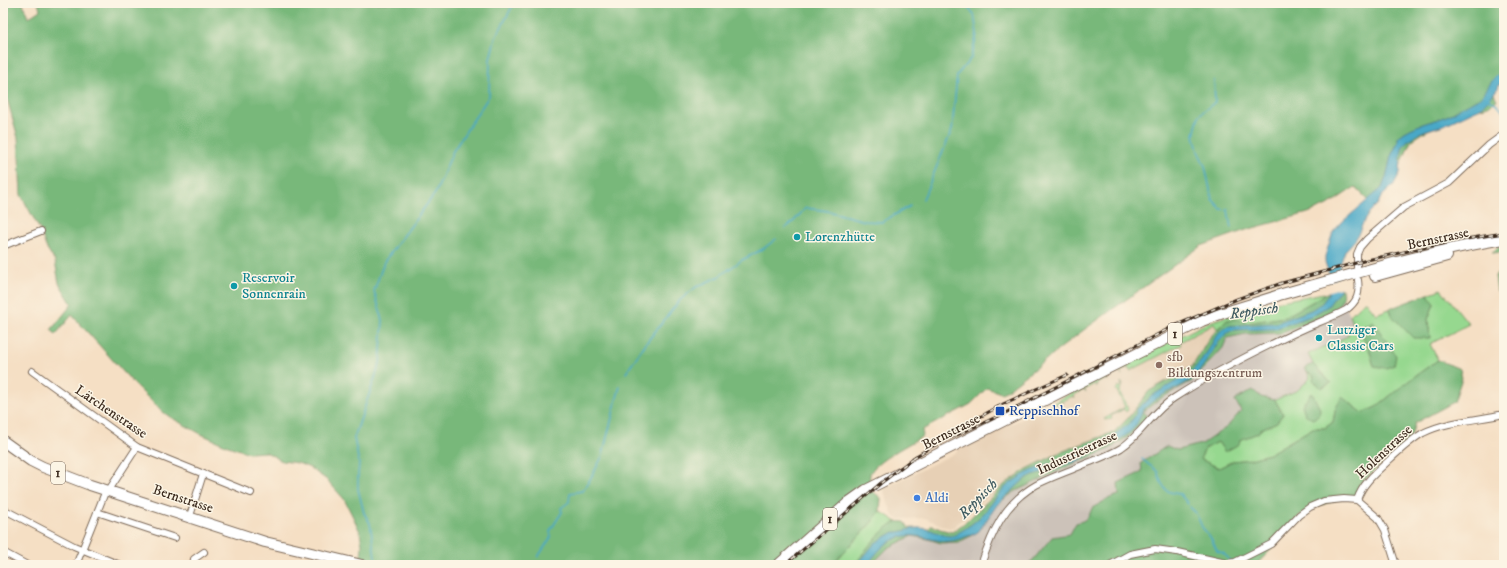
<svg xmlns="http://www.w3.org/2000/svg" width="1507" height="568" font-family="'IM FELL DW Pica',serif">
<rect width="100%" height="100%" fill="#fcf5e5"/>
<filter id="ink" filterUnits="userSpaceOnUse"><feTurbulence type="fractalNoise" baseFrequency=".025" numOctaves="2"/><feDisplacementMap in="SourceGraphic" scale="8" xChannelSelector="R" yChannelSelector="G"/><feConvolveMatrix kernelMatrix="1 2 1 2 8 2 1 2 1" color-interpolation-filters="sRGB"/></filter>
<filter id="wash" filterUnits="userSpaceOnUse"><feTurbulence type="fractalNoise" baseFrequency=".012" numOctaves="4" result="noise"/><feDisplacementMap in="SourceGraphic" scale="16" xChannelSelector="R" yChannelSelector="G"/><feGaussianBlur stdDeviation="0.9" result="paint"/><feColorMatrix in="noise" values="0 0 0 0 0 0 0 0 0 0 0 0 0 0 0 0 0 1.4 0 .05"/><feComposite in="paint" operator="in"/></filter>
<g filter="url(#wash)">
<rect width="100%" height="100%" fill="#f5dfc4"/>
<!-- built -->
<polygon fill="#e7d0b5" points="1214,324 1217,329 1192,367 1149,391 1128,418 1114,432 1044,460 1011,480 994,495 981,502 954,527 948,528 925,518 899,519 893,516 883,489 955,453 958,449 1003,427 1052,406 1128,367 1130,371 1181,345 1180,342"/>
<!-- industrial -->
<polygon fill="#ccc2b9" points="1343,298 1354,326 1348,332 1348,336 1308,354 1313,364 1305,368 1310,378 1298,390 1275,400 1261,397 1235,400 1241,411 1227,427 1202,444 1177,450 1142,472 1118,483 1119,495 1110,498 1093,508 1090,515 1084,521 1076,523 1070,534 1052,537 1033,560 1026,565 871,565 888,548 912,536 928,539 941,543 981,526 996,505 1014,492 1073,464 1107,450 1120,443 1128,437 1146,417 1142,412 1158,400 1192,380 1204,369 1214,358 1214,356 1222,348 1227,338 1246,334 1282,333 1338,306"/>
<!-- green -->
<g fill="#96d88f" stroke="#688156" fill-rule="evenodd">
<path d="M1441,289l28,35 -39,20 8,16 -23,16 -39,31 -14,6 -13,-11 -13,4 -3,16 -8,6h-12l-44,26 -18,5 -18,2 -14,7 -19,-9 5,-10 13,-7 7,10 14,-12 19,-7 3,-4 16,-7 6,-8 -8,-14 23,-10 12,-12 -3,-6 24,11 -18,-19 -5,-10 40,-18v-4l6,-6 -4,-11 15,-15 11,14 13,-5 2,6 39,22 -2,-18 6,-15 -6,-10zM1386,343l10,13 -22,10 -5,-17z"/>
<polygon points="1324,293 1321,297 1285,317 1246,323 1240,319 1227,320 1217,329 1214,324 1180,342 1181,345 1180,345 1130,371 1128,367 1120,372 1122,375 1119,372 1107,378 1108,381 1106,379 1096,384 1097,387 1095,384 1085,389 1086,392 1084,390 1074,395 1075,398 1073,396 1063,401 1064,403 1062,401 1052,406 1053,409 1051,412 1051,413 1047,412 1048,407 1055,402 1102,375 1209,322 1264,304"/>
<path d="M1121,382l2,3 -3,4c0,9 7,13 8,21l-2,2 -2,-3 -13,7 1,3 -7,1 -1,-1 21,-12 -9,-18 6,-3z"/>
<path d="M880,511l17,11c-17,12 -31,25 -42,43h-23l40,-43z"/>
</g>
<!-- forest -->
<g fill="#78b87a" stroke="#5a714c">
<path d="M6,3h17l5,15 12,-8 -2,-7h1466v76l-13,7 6,14 -9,6 -16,5 -46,20 -15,10 -17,39 -22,24 -17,-17 -27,18 -20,8 -62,17 -45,16 -120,86 -75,59 -5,2 -14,-5 -16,16 -49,26 1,6c-12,7 -49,26 -53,38 -1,5 1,11 1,16l10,8 -1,13 -8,11 -40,43h-454l1,-4 -18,-3 1,-13 -2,-13 -5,-11 -11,-22 -17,-19 -17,-12 -12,-5 -16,-2 -16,-9 -17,1 -21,-7 -27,-12 -31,-17 -7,-5 -27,-26 -64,-71 -16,19 -5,-4 21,-26 -13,-21 -4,-22 -9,-14 -6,-17 -19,-35 -3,-57 -15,-54v-80z"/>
<polygon points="1503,244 1504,244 1504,255 1502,252 1491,253"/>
<polygon points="1504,264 1504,295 1497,292 1495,276"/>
<path d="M1342,289l1,9 -5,8 -14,9 -42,18 -36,1 -19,4 -4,10 -31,33 -34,19 -15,12 4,5 -19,20 -21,13 -34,14 -59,28 -18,13 -15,21 -10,10 -12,6 -18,1 -13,-4 -16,-3 -24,12 -17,17h-16c9,-14 26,-36 41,-43 3,-1 7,0 9,0l4,6 19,1 4,-4 8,4 12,3 15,-11 38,-37 22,-15 34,-17 53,-20 14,-14 21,-27 43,-24 18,-30 17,-17 13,-1 6,4 39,-6 36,-20 2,-3z"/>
<polygon points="1428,294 1434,304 1428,319 1430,338 1413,338 1391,315 1389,309"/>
<polygon points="1373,321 1396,356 1394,365 1386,368 1374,366 1369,349 1359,329"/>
<path d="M1438,360l22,9 2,9 -8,24 -39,21 -4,13 -50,47 -7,14 -18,3 -27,9 -10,7 -18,23 -25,26h-230l7,-5 19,-23 18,-3 6,-11c10,-2 13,-6 16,-15l18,-10 9,-3 -1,-12 24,-11 -1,-9 26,-17 10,4 25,-6 25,-17 14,-16 -6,-11 18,-10 8,7 14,3 8,14 -6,8 -16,7 -3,4 -18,7 -1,4 -14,8 -7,-10 -13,7 -5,10 19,9 14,-7 18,-2 18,-5 44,-26h12l8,-6 3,-16 6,-9 21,16 13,-6 39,-31z"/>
<polygon points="1313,364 1331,383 1321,388 1313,380 1314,376 1307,372 1305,368"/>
<polygon points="1312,393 1320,409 1319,416 1312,419 1305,414 1302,405"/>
</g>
<!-- water -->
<path fill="#48a8c7" stroke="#426972" d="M1504,70v13l-5,1 -1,4 -7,9 -11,11 -36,17 -20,6 -16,9 -5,6 -2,8 -1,19 -7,13 -12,11 -3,7 -9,9 -6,10 -7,16 -11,12 -5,14 1,7 -1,18 -12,16 -17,10 -36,13 -42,1c-17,7 -25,35 -40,48 -12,10 -28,14 -40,23 -3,3 -9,7 -11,11 -2,6 -5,13 -10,18 -9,9 -19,13 -31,18 -8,3 -16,9 -24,13 -4,2 -10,2 -14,4 -3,2 -5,3 -8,5l-2,-1 -20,6 -8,4 -28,26 -18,26c-4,3 -7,4 -11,5 -8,3 -16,6 -25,5 -20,-2 -31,-11 -52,0 -10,5 -17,16 -24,24h-10l18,-22 19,-11c8,1 17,-5 26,-4 11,0 21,8 30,8 5,0 9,-4 13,-6 6,-4 12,-8 17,-13 11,-10 16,-23 28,-32 13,-10 26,-16 41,-21l2,1 26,-11 15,-10 9,-2 13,-7 15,-11 6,-8 2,-7 16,-14 37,-22 12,-13v-2c11,-10 10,-25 26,-32l48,-3 35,-13 11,-7 6,-8 1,-21 -4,-12v-6l8,-24 9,-10 40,-34 4,-11 5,-21 7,-14v-5c16,-14 39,-15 57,-25v-1l27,-15 12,-18z"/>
<!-- pier -->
<polygon fill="#f5dfc4" points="1343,275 1343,287 1326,292 1327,283"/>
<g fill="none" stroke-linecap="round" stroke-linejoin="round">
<!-- stream -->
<g stroke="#48a8c7" stroke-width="1.5">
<polyline points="1214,80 1215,102 1199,115 1194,135 1198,151 1205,166 1212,199 1221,209 1228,210 1231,228"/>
<polyline points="1488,99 1497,104 1504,113"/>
<polyline points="923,199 952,130 957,75 971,58 977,34 974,14 963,3"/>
<path d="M785,228c9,-4 14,-14 21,-20l22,3 37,10 17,1 28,-16"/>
<polyline points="626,373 646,343 680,300 696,287 718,277 742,260 763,249 776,239"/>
<path d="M1142,459l16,13c0,5 2,6 3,10 6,11 7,10 19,12l8,10"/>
<polyline points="1190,507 1196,513 1202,527 1211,538 1217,551 1223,553 1231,561"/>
<polyline points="375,557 370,523 364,513 358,489 358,475 359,463 354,438 380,363 383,320 374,291 384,262 436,192 453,151 489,96 490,59 495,39 514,3"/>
<polyline points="538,557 551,537 550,531 562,512 561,508 569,502 570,493 582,491 588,483 602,457 620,386"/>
<polyline points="534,565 535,562"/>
</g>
</g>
</g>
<g filter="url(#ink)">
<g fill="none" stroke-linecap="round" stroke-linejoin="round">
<!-- minor casing -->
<g stroke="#7c6958" stroke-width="8">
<g id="minor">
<polyline points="3,246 41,231"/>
<polyline points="1357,273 1357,254 1360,247 1367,239 1404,207 1449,183 1489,145 1504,134"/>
<polyline points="32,371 137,447 251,493"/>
<polyline points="109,490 137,447"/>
<path d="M1357,500c5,-15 16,-25 28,-36 12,-11 24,-23 38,-31 23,-12 56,-13 81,-19"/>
<polyline points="3,509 74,546 120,565"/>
<polyline points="97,512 175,538"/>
<polyline points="190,516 203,474"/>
<polyline points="3,552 27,565"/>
<polyline points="76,565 106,490"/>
<polyline points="193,565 194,559 204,552"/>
<path d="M981,565c11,-33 23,-62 55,-80 13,-7 28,-12 42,-18 14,-6 30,-11 43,-19 21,-14 32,-37 53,-50 40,-26 82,-47 125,-67 15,-7 32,-13 47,-21 11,-8 14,-16 12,-30"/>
<polyline points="1110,565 1130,554 1155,549 1177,552 1226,563 1235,562 1271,544 1299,515 1310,507 1324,501 1344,499 1357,500 1378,518 1385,530 1396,565"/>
</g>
</g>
<!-- primary casing -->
<g stroke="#7c6958" stroke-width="12">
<g id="primary">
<polyline points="1375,276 1447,256"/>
<polyline points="3,441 31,461 43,467 90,485 265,542 362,565"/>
<path d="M778,565l71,-63 17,-12 336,-169c25,-11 52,-17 77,-26 74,-21 149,-44 225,-56"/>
</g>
</g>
<!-- minor -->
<use href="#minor" stroke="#fff" stroke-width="6"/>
<!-- primary -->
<use href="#primary" stroke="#fff" stroke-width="10"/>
<!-- rail casing -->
<g stroke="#3b2a1e" stroke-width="3">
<g id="rail">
<polyline points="951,433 1003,404 1067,375"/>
<polyline points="913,458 931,447 1007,412 1170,328 1237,299 1282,283 1367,260 1459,240 1504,233"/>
<polyline points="785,565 881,483 916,456"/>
</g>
</g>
<!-- rail -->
<use href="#rail" stroke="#fcf5e5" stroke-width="1.5" stroke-dasharray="4.5" stroke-linecap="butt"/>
</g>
</g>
<!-- markers -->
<g fill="#0f9aa8" stroke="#fcf5e5" stroke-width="1.5">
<circle cx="797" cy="237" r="4"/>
<circle cx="234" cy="286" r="4"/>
<circle cx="1319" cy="338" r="4"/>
</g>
<circle fill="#8d6e63" stroke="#fcf5e5" stroke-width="1.5" cx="1159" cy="365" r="4"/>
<rect fill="#1a4fb4" stroke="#fcf5e5" stroke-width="1.5" x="995" y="406" width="10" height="10" rx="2"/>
<circle fill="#3f7fe0" stroke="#fcf5e5" stroke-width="1.5" cx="917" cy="498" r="4"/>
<g text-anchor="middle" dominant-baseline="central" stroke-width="3" stroke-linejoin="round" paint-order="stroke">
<!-- shield labels -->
<g fill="#fcf5e5" stroke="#75675a" stroke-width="1">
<rect x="1168" y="323" width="14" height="22" rx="3"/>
<rect x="51" y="462" width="14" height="22" rx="3"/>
<rect x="823" y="508" width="14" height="22" rx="3"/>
</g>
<g font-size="13" font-weight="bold" fill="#3b2a1e">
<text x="1175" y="334">1</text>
<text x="58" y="473">1</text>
<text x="830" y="519">1</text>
</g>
<!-- culture labels -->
<g font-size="14" fill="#0d838f" stroke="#fcf5e5" text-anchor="start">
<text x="805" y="237">Lorenzhütte</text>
<text x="242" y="278">Reservoir<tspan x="242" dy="16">Sonnenrain</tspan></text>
<text x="1327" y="330">Lutziger<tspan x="1327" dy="16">Classic Cars</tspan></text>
</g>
<!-- street labels -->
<g font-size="14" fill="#3b2a1e" stroke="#fcf5e5">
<text transform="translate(1438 239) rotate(-12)">Bernstrasse</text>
<text transform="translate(111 412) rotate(34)">Lärchenstrasse</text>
<text transform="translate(951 432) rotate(-27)">Bernstrasse</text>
<text transform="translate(1384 452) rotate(-43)">Holenstrasse</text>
<text transform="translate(1077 453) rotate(-25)">Industriestrasse</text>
<text transform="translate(183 499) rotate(18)">Bernstrasse</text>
</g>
<!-- education labels -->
<g font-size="14" fill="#785e54" stroke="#fcf5e5" text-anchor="start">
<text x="1167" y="357">sfb<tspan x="1167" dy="16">Bildungszentrum</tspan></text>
</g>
<!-- transit labels -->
<g font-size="14" fill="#164399" stroke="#fcf5e5" text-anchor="start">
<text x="1009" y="411">Reppischhof</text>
</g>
<!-- shop labels -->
<g font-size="14" fill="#366cbe" stroke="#fcf5e5" text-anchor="start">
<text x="925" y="498">Aldi</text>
</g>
<!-- water labels -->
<g font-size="15" font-style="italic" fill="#405c62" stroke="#fcf5e5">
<text transform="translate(1254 311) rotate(-8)">Reppisch</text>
<text transform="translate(978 499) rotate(-46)">Reppisch</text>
</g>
</g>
<!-- margin -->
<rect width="1507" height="568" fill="none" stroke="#fcf5e5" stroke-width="16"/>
</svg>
